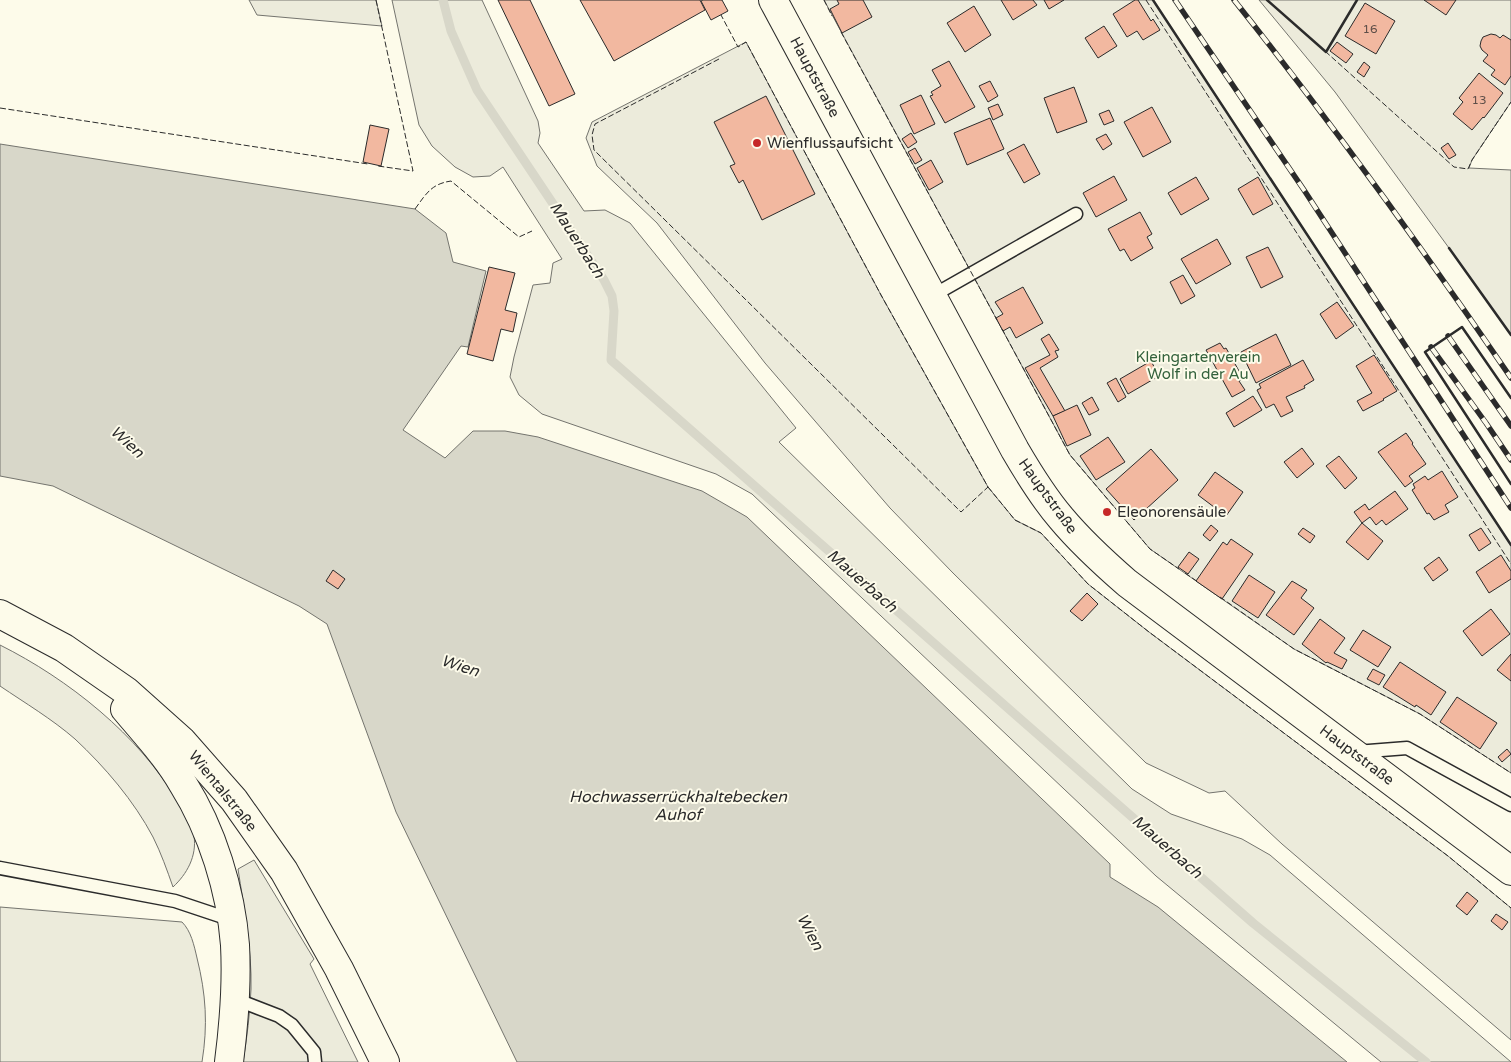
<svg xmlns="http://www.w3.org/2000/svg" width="1511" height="1062" font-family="'Varela Round',sans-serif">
<rect width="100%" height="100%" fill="#fdfbea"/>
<!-- green -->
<g fill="#ecebdb" stroke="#74746e">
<polygon points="249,0 376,0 382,26 257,15"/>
<polygon points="392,0 482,0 538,121 540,133 538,143 584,211 605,210 630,223 796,428 779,442 1132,789 1171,814 1242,839 1270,855 1511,1062 1381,1062 1156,876 752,494 716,474 542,414 519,395 510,377 514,357 533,285 550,283 553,263 562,259 503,167 490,176 473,177 455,167 432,146 419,125"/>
<polygon points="824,0 1153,0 1511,545 1511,773 1420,714 1294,649 1150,549 1070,455"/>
<polygon points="1259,0 1511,0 1511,102 1472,160 1469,168 1511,170 1511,335 1449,248 1335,92"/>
<polygon points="746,42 881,295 988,487 1015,520 1041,533 1088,584 1149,632 1448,856 1511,908 1511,1040 1282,844 1225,791 1209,793 1146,763 953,573 890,508 765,363 657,223 597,166 586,138 592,122"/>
<path d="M0,645c68,34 139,90 178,157 6,10 14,22 16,34 3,20 -7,38 -21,51 -6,-17 -12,-34 -20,-50 -19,-36 -48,-70 -78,-98 -23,-20 -50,-36 -75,-53z"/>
<path d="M254,860l60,99 -4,5 48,98h-115c4,-24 7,-49 8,-73 1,-40 -7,-81 -13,-120z"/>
<path d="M0,907l182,15c9,9 12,23 15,36 9,36 11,67 5,104h-202z"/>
</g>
<!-- water -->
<polygon fill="#d8d7c9" stroke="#74746e" points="0,144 415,209 446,233 453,262 486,271 468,347 461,346 403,430 445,458 473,431 505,431 538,437 702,491 747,517 1110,864 1110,877 1158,907 1347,1062 517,1062 396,812 327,624 299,606 53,486 0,476"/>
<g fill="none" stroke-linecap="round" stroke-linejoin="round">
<!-- stream -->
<polyline stroke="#d8d7c9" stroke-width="9" points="443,0 451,31 477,90 604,280 612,296 614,311 611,360 1253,923 1426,1062"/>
</g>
<!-- building -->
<g fill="#f2b8a0" stroke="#2b2b2b">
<polygon points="498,0 530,0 575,94 549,106"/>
<polygon points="580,0 700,0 705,10 614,61"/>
<polygon points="703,0 722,0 728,11 711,20 701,1"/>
<polygon points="837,0 863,0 872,17 842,33 830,9 839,4"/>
<polygon points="1001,0 1033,0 1037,5 1013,20"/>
<polygon points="1044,0 1064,0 1049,9"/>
<polygon points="1135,0 1138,0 1151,21 1153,19 1160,30 1143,40 1137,31 1127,37 1113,14"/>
<polygon points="1424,0 1456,0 1446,15"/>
<polygon points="1365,3 1395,21 1376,54 1345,36"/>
<polygon points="974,6 991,35 965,52 947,23"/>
<polygon points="1104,26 1117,46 1098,58 1085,38"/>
<polygon points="1491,34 1496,35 1500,38 1503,35 1511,40 1511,76 1505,85 1491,75 1495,70 1483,61 1488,55 1482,50 1480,46 1481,41 1483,37"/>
<polygon points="1337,42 1353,54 1346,63 1330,51"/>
<polygon points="949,61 975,107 945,123 930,96 933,95 931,92 941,86 932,70"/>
<polygon points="1364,62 1370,67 1364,77 1357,72"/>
<polygon points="1479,73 1503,93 1484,118 1483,117 1472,130 1453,114 1463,102 1459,98"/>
<polygon points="990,81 998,96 988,102 979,86"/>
<polygon points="1074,87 1087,122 1057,133 1044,98"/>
<polygon points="921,95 935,124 914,134 900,105"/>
<polygon points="766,96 815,194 762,220 743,180 739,183 730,166 735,164 714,122"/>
<polygon points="998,104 1003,115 993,120 988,108"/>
<polygon points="1152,107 1171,142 1143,157 1124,122"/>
<polygon points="1109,110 1114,121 1104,125 1099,114"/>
<polygon points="990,118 1004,149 967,165 954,133"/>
<polygon points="370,125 389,129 381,166 363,162"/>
<polygon points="911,133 917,142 908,148 902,139"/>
<polygon points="1106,134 1112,144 1103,150 1096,139"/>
<polygon points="1448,143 1456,155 1449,159 1441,148"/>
<polygon points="1024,144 1040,174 1024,183 1007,153"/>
<polygon points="915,148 922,160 915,164 908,152"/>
<polygon points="931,160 943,182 929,190 917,168"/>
<polygon points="1114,176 1127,200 1096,217 1083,193"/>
<polygon points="1196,177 1209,199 1181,215 1168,193"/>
<polygon points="1258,177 1273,204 1253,215 1238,189"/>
<polygon points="1140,212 1152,234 1147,237 1153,248 1131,261 1124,249 1120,251 1108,229"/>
<polygon points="1217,239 1231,264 1196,284 1181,259"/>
<polygon points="1268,247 1283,277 1261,288 1246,257"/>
<polygon points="489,267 515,273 505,310 517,313 513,332 501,329 493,361 467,354"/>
<polygon points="1183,275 1195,296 1181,304 1170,282"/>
<polygon points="1023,287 1043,323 1016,338 1010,327 1003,331 996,318 1003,314 995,302"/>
<polygon points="1337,302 1354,326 1336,339 1320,314"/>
<polygon points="1049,334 1059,350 1055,351 1058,357 1040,368 1065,411 1053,416 1025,368 1050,355 1041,339"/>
<polygon points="1276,334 1291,365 1256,383 1241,352"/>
<polygon points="1220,343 1224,349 1226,348 1243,378 1239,381 1245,390 1232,397 1206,350"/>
<polygon points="1374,355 1397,391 1383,399 1384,400 1363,411 1357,401 1372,393 1356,366"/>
<polygon points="1303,360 1314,380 1304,386 1305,388 1286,397 1293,411 1281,417 1274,404 1266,408 1257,390 1261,388 1259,384"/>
<polygon points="1151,361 1159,376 1128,394 1120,379"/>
<polygon points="1116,378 1126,397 1118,402 1107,383"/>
<polygon points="1253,396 1262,410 1234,427 1226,413"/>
<polygon points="1092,397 1099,410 1089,415 1082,403"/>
<polygon points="1077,405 1091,435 1067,446 1053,416"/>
<polygon points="1406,433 1413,443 1412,444 1426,464 1409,476 1413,481 1405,487 1378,452"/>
<polygon points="1108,437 1125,462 1096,480 1080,456"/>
<polygon points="1302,448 1314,464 1297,478 1284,462"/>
<polygon points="1151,449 1178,480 1134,520 1106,489"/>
<polygon points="1339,456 1357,478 1345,489 1326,466"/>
<polygon points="1442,471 1458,497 1445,505 1449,512 1434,520 1429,513 1427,514 1412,490 1415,488 1413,484 1425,476 1428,480"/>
<polygon points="1215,472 1243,492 1226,516 1198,495"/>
<polygon points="1395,491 1408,509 1386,525 1382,520 1376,525 1370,517 1362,523 1354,512 1365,504 1369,510"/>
<polygon points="1362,523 1383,541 1368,560 1346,542"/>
<polygon points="1211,525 1218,531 1210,541 1203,535"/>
<polygon points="1303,528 1315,536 1310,543 1298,534"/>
<polygon points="1481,528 1491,543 1479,551 1469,535"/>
<polygon points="1231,539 1253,554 1222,599 1196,581 1223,542 1227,545"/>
<polygon points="1189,552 1199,559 1188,574 1178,567"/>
<polygon points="1501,555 1511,571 1511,579 1489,593 1476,572"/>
<polygon points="1439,557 1448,570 1433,581 1424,568"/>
<polygon points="333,570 345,579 338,589 326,581"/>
<polygon points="1249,575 1275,592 1258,618 1232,601"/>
<polygon points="1292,581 1307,590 1301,598 1314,608 1294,635 1266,615"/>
<polygon points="1087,593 1098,604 1082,621 1070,611"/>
<polygon points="1491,609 1510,634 1482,656 1463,631"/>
<polygon points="1320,619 1345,638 1334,653 1347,660 1342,669 1327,662 1326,663 1302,644"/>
<polygon points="1363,630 1391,647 1378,667 1350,650"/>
<polygon points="1511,654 1511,681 1497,670"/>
<polygon points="1400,662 1446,692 1431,715 1416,705 1415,707 1383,687"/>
<polygon points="1373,669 1385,675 1379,685 1367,679"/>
<polygon points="1457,697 1497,723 1480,749 1440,722"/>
<polygon points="1507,749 1511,754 1502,762 1498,757"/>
<polygon points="1467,892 1478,901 1467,915 1456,906"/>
<polygon points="1496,914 1508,922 1502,930 1491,921"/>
</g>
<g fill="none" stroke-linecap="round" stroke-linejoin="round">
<!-- lane casing -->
<g stroke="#2b2b2b" stroke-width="15">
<g id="lane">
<polyline points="932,296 1076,214"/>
<polyline points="1356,752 1407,748 1511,805"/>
<polyline points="0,868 175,901 232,920"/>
<polyline points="235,999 279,1016 292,1025 314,1052 315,1062"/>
</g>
</g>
<!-- secondary casing -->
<g stroke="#2b2b2b" stroke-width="30">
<path id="secondary" d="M773,0l242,450c14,24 28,47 46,68 20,24 43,45 66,65l384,288"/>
</g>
<!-- primary casing -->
<g stroke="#2b2b2b" stroke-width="30">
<g id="primary">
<polyline points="0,614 64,648 126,691 182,741 234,800 284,871 339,969 385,1062"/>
<path d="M125,709c20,24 42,47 58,75 29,46 48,107 52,161 2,39 -1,78 -6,117"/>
</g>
</g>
<!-- lane -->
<use href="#lane" stroke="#fdfbea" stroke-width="12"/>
<!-- secondary -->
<use href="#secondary" stroke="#fdfbea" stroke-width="28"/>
<!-- primary -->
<use href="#primary" stroke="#fdfbea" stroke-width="28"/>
<!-- rail casing -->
<g stroke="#2b2b2b" stroke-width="5.5">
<g id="rail">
<polyline points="1175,0 1304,190 1511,508"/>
<path d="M1234,0c97,122 189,249 277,378"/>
<polyline points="1448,336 1511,426"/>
<polyline points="1431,347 1486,423 1511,460"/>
</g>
</g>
<!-- rail -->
<use href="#rail" stroke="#fdfbea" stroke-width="4" stroke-dasharray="11" stroke-linecap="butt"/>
<!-- fence -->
<g stroke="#2b2b2b" stroke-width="1" stroke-dasharray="6 2.5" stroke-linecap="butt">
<polyline points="376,0 413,171 378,166"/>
<polyline points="824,0 832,16"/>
<polyline points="1146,0 1511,564"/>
<polyline points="1357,0 1326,52 1454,167 1468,169 1472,160 1511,102"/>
<polyline points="841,32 997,320"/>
<polyline points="719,59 595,124 592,135 594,150 961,512 988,487 881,295 746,42 738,47 721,15"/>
<polyline points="0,108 368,164"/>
<path d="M415,209c11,-15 16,-25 36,-28l68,56 13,-6"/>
<polyline points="1002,329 1070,455 1150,549 1179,569"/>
<polyline points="988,487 1015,520 1041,533 1088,584 1149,632 1448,856 1511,908"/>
<polyline points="1185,573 1198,582"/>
<polyline points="1220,597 1294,649 1420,714 1511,773"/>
</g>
<!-- wall -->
<g stroke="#2b2b2b" stroke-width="2.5">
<polyline points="1153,0 1511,545"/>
<polyline points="1267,0 1326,52 1357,0"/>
<polyline points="1449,248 1511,335"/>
<polyline points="1511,398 1462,327 1425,352 1511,484"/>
</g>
</g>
<!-- markers -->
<g fill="#c62828" stroke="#fdfbea" stroke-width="2">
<circle cx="757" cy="143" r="5"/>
<circle cx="1107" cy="512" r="5"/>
</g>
<g text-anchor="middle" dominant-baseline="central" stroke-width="4" stroke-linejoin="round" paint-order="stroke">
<!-- number labels -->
<g font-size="12" fill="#5d4e48">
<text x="1370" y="29">16</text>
<text x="1479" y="100">13</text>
</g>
<!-- street labels -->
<g font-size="15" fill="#2b2b2b" stroke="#fdfbea">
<text transform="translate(815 77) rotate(62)">Hauptstraße</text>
<text transform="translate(1048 496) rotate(54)">Hauptstraße</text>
<text transform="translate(1357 755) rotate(37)">Hauptstraße</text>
<text transform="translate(223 791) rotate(51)">Wientalstraße</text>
</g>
<!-- poi labels -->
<g font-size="15" fill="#2b2b2b" stroke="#fdfbea" text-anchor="start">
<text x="767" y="143">Wienflussaufsicht</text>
<text x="1117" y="512">Eleonorensäule</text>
</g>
<!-- park labels -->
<g font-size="15" fill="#34623c" stroke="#fdfbea">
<text x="1198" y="357">Kleingartenverein<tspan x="1198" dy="17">Wolf in der Au</tspan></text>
</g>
<!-- water labels -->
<g font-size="16" font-style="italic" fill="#2b2b2b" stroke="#fdfbea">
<text transform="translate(577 240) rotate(57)">Mauerbach</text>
<text transform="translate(127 442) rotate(42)">Wien</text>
<text transform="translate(862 581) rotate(41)">Mauerbach</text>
<text transform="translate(460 666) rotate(18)">Wien</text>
<text x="678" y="797">Hochwasserrückhaltebecken<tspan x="678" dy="18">Auhof</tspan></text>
<text transform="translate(1167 847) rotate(41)">Mauerbach</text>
<text transform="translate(810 932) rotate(62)">Wien</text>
</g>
</g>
</svg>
